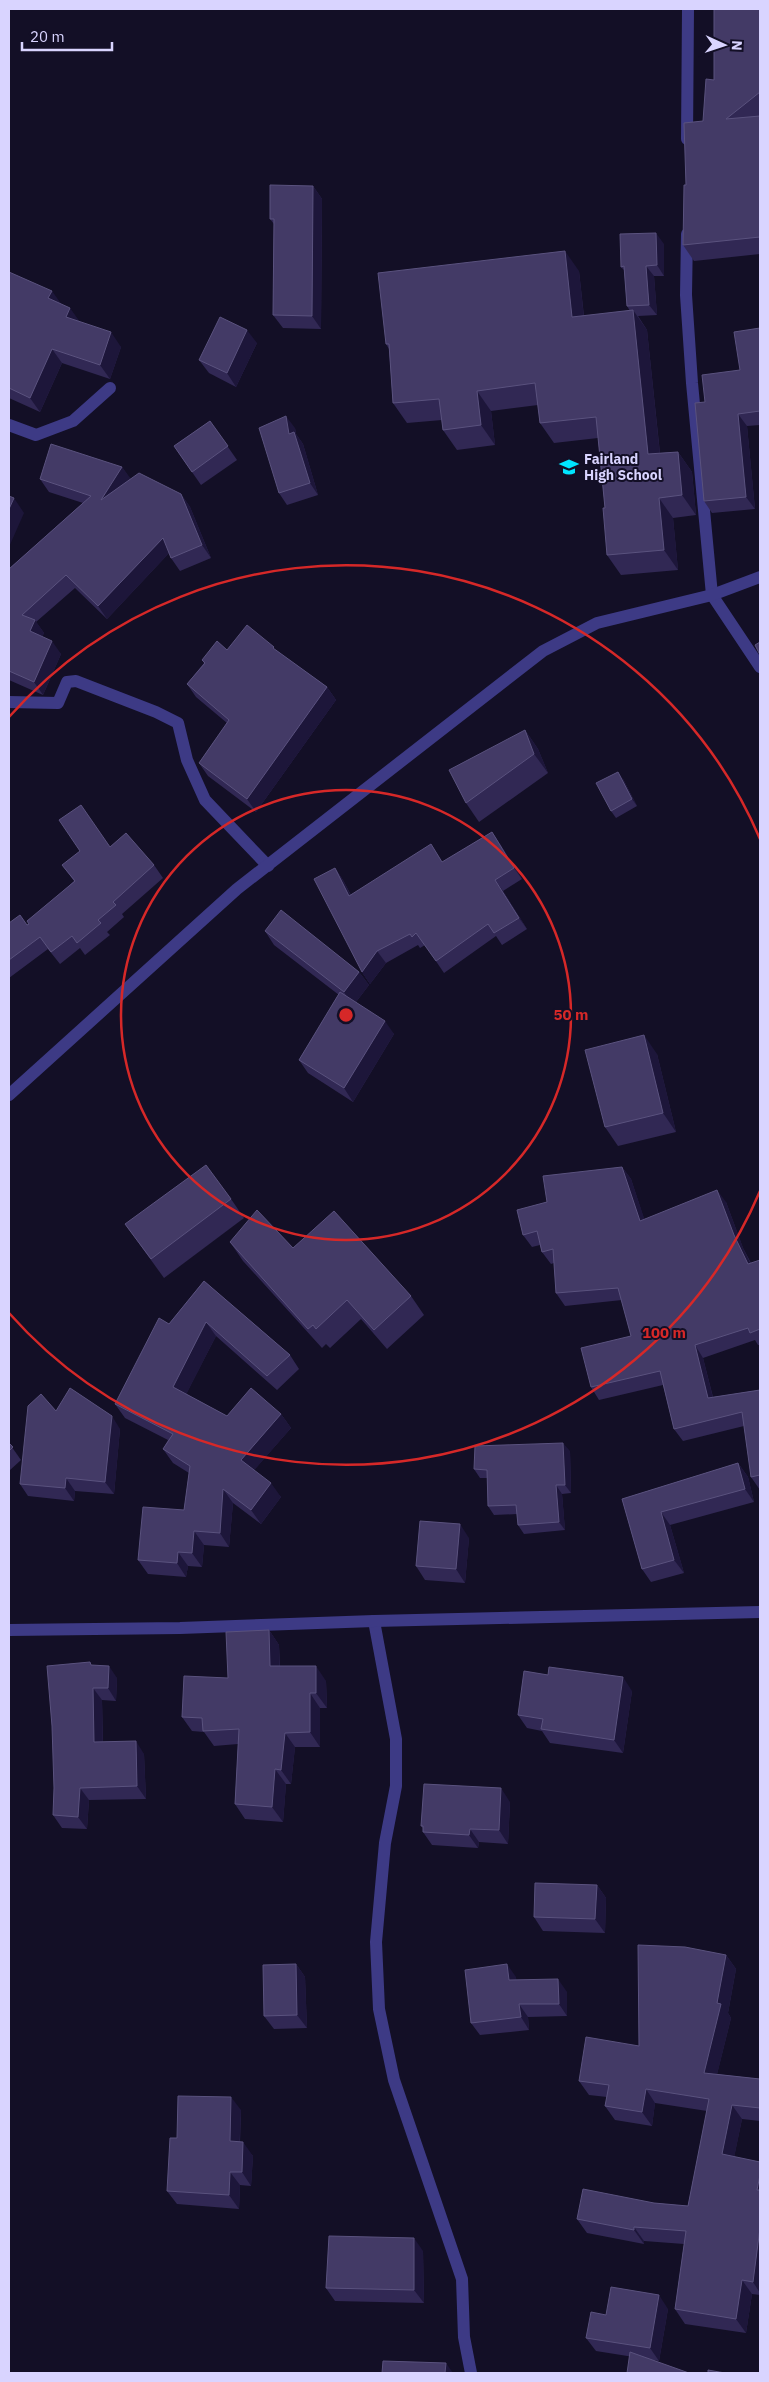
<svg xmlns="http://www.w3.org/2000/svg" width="769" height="2382" font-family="'IBM Plex Sans',sans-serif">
<rect width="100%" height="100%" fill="#130f26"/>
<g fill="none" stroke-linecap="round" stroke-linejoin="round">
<!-- minor -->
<g stroke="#3d3a85" stroke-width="12">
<polyline points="687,139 688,9"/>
<polyline points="687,234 686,295 692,383 712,595 760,667"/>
<polyline points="9,425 36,435 73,421 110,388"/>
<polyline points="9,702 58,703 67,682 76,681 156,712 178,723 187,760 205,800 268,866"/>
<polyline points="9,1095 237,889 543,651 597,623 712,595 760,577"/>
<polyline points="374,1621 396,1739 396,1786 385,1843 376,1942 379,2009 394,2080 462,2279 464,2337 471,2373"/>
<polyline points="9,1630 180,1628 374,1621 760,1612"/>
</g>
</g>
<!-- wall -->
<g fill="#312854">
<polygon points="760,9 760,254 694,261 683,245 686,185 714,80"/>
<polygon points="313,186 322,199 321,329 283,328 273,315 274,224 270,219"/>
<polygon points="664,244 664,276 654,276 657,315 638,316 647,330 660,453 678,452 692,472 696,515 673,518 678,570 621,575 607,555 605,508 598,438 554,443 540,423 538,405 491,411 495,445 457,450 443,430 442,420 407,423 393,403 389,349 386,344 579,271 584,316 630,311 627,306 624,270 621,267"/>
<polygon points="9,272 61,304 80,322 121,347 110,379 62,363 40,412 9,398"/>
<polygon points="760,328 760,425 747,426 755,509 712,513 704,501 705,402 740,370"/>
<polygon points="257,343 236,387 209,373 199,360"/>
<polygon points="210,421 237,460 201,485 174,446"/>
<polygon points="295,428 296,434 303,444 318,495 287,505 279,493"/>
<polygon points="122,467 130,479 181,494 190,507 211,558 180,571 171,558 169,553 107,619 75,588 36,622 44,633 42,637 61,654 43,695 9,680 9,569 83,503 49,492 40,479"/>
<polygon points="227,650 277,651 327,687 336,700 256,812 208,776 199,763 227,723 196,697 187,684 204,663 202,660"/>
<polygon points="525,730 538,749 548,773 479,822 466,803"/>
<polygon points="623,779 637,806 616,818 611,811"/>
<polygon points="492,832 500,844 522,879 503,891 527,929 502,945 496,936 444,973 425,945 420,948 418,945 386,963 370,984 362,972 335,868 343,880 351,895 443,862"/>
<polygon points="110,847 154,865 163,878 122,914 124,917 107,932 110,935 85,955 80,948 60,964 48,949 9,978 9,923 27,925 29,924 74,881 62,865"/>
<polygon points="265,931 359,972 369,985 356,1002 394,1034 353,1102 308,1073 299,1060 339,995 274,945"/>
<polygon points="657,1054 676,1132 618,1146 605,1127"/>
<polygon points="622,1167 631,1179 644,1219 726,1202 743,1248 751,1263 760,1260 760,1345 758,1345 755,1340 703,1358 713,1397 760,1390 760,1490 751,1477 744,1426 683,1441 674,1429 663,1385 599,1400 591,1387 631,1336 622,1300 565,1306 556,1293 554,1263 551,1264 542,1252 540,1245 532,1247 523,1235 547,1202"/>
<polygon points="231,1199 244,1218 164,1278 125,1224"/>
<polygon points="230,1242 293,1248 411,1296 424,1315 387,1349 361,1319 330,1348 326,1344 322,1348 243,1261"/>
<polygon points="204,1281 290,1355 299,1369 277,1390 216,1336 186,1394 227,1416 281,1414 291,1428 254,1470 281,1497 261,1524 233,1503 229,1547 204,1545 202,1567 188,1566 186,1577 148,1574 138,1560 184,1510 189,1473 173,1463 163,1449 168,1440 125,1418 115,1404 169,1324"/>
<polygon points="56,1411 120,1429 114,1494 75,1491 74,1501 28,1496 20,1484"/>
<polygon points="9,1443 21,1460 9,1471"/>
<polygon points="570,1451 571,1493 562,1494 565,1530 524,1534 518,1525 517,1514 494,1515 488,1506 487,1478 480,1478 474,1469"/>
<polygon points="738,1463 748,1477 754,1502 670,1525 684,1573 651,1582 642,1569 622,1499"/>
<polygon points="469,1538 465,1583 425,1580 416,1566"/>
<polygon points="269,1630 279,1645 280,1666 326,1681 327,1708 320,1708 320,1747 295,1747 291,1784 286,1784 283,1822 245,1819 235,1804 238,1744 214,1746 204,1732 192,1731 182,1717 228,1678"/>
<polygon points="92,1665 117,1678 116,1701 102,1700 103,1742 144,1754 146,1799 89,1800 87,1829 62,1828 53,1815"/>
<polygon points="632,1691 623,1753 550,1743 542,1731 527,1728 518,1715"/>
<polygon points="510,1802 508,1844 479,1842 478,1848 432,1845 423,1832 423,1828 421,1826"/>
<polygon points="597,1885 606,1898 605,1933 543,1931 534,1917"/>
<polygon points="726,1955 736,1969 728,2013 731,2018 717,2074 760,2079 760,2121 742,2119 734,2157 760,2162 760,2295 752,2294 746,2333 685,2324 675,2309 684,2244 644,2241 644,2244 587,2233 577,2219 654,2203 688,2206 707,2111 655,2103 652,2126 615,2120 605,2106 607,2097 589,2095 579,2081 639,2046"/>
<polygon points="296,1964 305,1977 307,2028 274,2029 264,2016"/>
<polygon points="516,1977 516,1980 567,1992 567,2016 528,2017 529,2030 480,2035 471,2023"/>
<polygon points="241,2110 240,2142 253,2156 251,2186 240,2185 239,2209 177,2204 167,2191 177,2138"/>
<polygon points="423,2251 424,2303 335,2301 326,2288"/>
<polygon points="668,2309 659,2361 596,2351 586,2338 606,2315"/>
</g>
<!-- shaded-wall -->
<g fill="#1d163a">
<polygon points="313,186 322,199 321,329 312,316"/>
<polygon points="656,233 664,244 664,276 657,265"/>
<polygon points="565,251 579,271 586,337 572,317"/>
<polygon points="646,266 654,276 657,315 649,305"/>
<polygon points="52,291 62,305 48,298"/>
<polygon points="70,308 80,322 66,317"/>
<polygon points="633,310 647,330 662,474 648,454"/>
<polygon points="247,330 257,343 236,387 227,373"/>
<polygon points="111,332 121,347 110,379 100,365"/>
<polygon points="52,349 62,363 40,412 30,398"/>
<polygon points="477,391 491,411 495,445 481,425"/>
<polygon points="738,414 747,426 755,509 746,497"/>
<polygon points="286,416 295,428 296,434 303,444 318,495 310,483 289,434"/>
<polygon points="678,452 692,472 696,515 682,495"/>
<polygon points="122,467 131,479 101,500"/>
<polygon points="181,494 190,507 211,558 202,545"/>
<polygon points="14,498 24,513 9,547 9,509"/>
<polygon points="659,498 673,518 678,570 664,550"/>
<polygon points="163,538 172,550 107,619 98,606"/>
<polygon points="35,620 44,633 39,644 30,631"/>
<polygon points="52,641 61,654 43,695 34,682"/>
<polygon points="327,687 336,700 256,812 247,799"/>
<polygon points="525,730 538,749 548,773 534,754"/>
<polygon points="618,772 623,779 637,806 632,799"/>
<polygon points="492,832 500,844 522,879 514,868"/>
<polygon points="335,868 343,880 357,908 349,896"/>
<polygon points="495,880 503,891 527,929 519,918"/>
<polygon points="377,951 386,963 370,984 362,972"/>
<polygon points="359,972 369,985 353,1006 344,992"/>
<polygon points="385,1021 394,1034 353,1102 344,1088"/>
<polygon points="644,1035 657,1054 676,1132 663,1113"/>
<polygon points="622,1167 631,1179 649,1233 640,1221"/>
<polygon points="717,1190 726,1202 743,1248 757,1277 748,1264 734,1235"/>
<polygon points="206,1322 216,1336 183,1401 173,1387"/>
<polygon points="695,1345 703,1358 716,1410 708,1398"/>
<polygon points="281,1414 291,1428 251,1474 241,1460"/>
<polygon points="112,1416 120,1429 114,1494 105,1482"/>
<polygon points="563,1443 570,1451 571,1493 565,1485"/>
<polygon points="738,1463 748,1477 754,1502 745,1489"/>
<polygon points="66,1478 75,1491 74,1501 65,1488"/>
<polygon points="271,1483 281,1497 261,1524 251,1510"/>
<polygon points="556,1485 562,1494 565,1530 559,1522"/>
<polygon points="223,1489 233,1503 229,1547 220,1533"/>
<polygon points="661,1512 670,1525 684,1573 674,1560"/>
<polygon points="460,1524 469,1538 465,1583 456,1569"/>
<polygon points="194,1531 204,1545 202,1567 192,1553"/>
<polygon points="178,1552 188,1566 186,1577 177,1563"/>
<polygon points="269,1630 279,1645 280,1681 270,1666"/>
<polygon points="109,1666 117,1678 116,1701 108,1688"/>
<polygon points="316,1666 326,1681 327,1708 316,1693"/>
<polygon points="623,1677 632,1691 623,1753 614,1740"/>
<polygon points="93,1688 102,1700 103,1755 94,1742"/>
<polygon points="310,1693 320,1708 320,1747 310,1732"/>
<polygon points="285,1733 295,1747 291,1784 281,1770"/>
<polygon points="136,1741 144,1754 146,1799 137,1786"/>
<polygon points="275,1769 286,1784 283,1822 272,1807"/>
<polygon points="80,1788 89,1800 87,1829 78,1817"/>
<polygon points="501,1788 510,1802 508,1844 499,1830"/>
<polygon points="470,1829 479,1842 478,1848 469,1835"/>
<polygon points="597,1885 606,1898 605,1933 595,1919"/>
<polygon points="726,1955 736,1969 728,2013 731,2018 714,2087 704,2073"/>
<polygon points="296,1964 305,1977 307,2028 297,2015"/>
<polygon points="507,1964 516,1977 518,1993 509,1980"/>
<polygon points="558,1979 567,1992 567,2016 559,2004"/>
<polygon points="519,2004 528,2017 529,2030 521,2017"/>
<polygon points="646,2089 655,2103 652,2126 642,2112"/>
<polygon points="231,2097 241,2110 239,2155 230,2141"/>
<polygon points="732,2105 742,2119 732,2168 722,2154"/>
<polygon points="243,2142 253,2156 251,2186 242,2172"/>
<polygon points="230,2172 240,2185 239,2209 229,2195"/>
<polygon points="760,2175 760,2194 757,2190"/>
<polygon points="634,2227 644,2241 644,2244 634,2230"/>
<polygon points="760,2228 760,2293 753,2282"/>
<polygon points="414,2238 423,2251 424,2303 414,2290"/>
<polygon points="742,2280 752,2294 746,2333 736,2319"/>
<polygon points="659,2295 668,2309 659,2361 650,2348"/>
<polygon points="446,2363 453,2373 445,2373"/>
</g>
<!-- building -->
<g fill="#433a66" stroke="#5a527e">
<polygon points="714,9 760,9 760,92 726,119 760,116 760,237 683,245 684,185 686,185 684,123 703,121 706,79 714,80"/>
<polygon points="270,185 313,186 312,316 273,315 274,219 270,219"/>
<polygon points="656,233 657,265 646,266 649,305 627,306 624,266 621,267 620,234"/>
<polygon points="565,251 572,317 633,310 648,454 678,452 682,495 659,498 664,550 607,555 603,508 605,508 596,417 540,423 535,383 477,391 481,425 443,430 439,399 393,403 389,344 386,344 378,273"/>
<polygon points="9,272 52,291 48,298 70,308 66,317 111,332 100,365 52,349 30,398 9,388"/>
<polygon points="220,317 247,330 227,373 199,360"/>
<polygon points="760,328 760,411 738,414 746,497 704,501 695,403 705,402 702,375 740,370 734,332"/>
<polygon points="286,416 289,434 294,432 310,483 279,493 259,428"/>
<polygon points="210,421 228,446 192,472 174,446"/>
<polygon points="51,444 122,467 101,500 139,473 181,494 202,545 171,558 163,538 98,606 66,575 22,615 35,620 30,631 52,641 34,682 9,671 9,569 91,496 40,479"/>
<polygon points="9,496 14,498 9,509"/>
<polygon points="247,625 274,647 273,648 327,687 247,799 199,763 229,720 187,684 205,663 202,660 217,641 227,650"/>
<polygon points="760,642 760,655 755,645"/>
<polygon points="525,730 534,754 466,803 449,770"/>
<polygon points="618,772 632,799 611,811 596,783"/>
<polygon points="81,805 110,847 126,833 154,865 113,902 116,905 98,920 101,923 77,943 72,936 51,952 40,937 9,960 9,923 20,915 27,925 29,924 27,921 75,881 62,865 80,851 59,820"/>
<polygon points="492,832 514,868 495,880 519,918 494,933 488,924 436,961 416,933 412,937 410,934 377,951 362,972 314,879 335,868 349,896 431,844 442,862"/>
<polygon points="281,910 359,972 344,992 265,931"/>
<polygon points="340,992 385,1021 344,1088 299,1060"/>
<polygon points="644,1035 663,1113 605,1127 585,1050"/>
<polygon points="206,1165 231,1199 151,1259 125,1224"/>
<polygon points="622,1167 640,1221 717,1190 734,1235 748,1264 760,1260 760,1329 750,1333 748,1328 695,1345 708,1398 760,1390 760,1475 751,1477 742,1412 674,1429 660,1371 591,1387 581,1348 631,1336 618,1288 556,1293 553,1249 542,1252 537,1231 523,1235 517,1210 547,1202 543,1176"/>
<polygon points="257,1210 293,1248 334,1211 411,1296 374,1330 347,1300 316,1329 313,1325 308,1329 230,1242"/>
<polygon points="204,1281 290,1355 267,1376 206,1322 173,1387 227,1416 251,1388 281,1414 241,1460 271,1483 251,1510 223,1489 220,1533 194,1531 192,1553 178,1552 177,1563 138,1560 143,1507 184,1510 190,1466 163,1449 173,1434 115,1404 159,1318 169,1324"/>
<polygon points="70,1388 112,1416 105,1482 66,1478 65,1488 20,1484 28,1406 41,1394 56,1411"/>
<polygon points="9,1443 13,1447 9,1451"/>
<polygon points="563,1443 565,1485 556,1485 559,1522 518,1525 516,1505 488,1506 487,1470 474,1469 475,1446"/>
<polygon points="738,1463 745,1489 661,1512 674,1560 642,1569 622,1499"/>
<polygon points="420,1521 460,1524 456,1569 416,1566"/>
<polygon points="269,1630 270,1666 316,1666 316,1693 310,1693 310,1732 285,1733 281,1770 275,1769 272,1807 235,1804 239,1729 203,1731 202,1718 182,1717 184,1676 228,1678 226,1632"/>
<polygon points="90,1662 91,1665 109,1666 108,1688 93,1688 94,1742 136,1741 137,1786 80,1788 78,1817 53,1815 54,1788 52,1726 47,1666"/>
<polygon points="549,1667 623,1677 614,1740 541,1729 543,1719 518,1715 524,1671 548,1675"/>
<polygon points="424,1784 501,1788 499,1830 470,1829 469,1835 423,1832 423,1826 421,1826"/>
<polygon points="535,1883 597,1885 595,1919 534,1917"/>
<polygon points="638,1945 685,1947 726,1955 717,2003 721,2004 704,2073 760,2079 760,2108 732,2105 722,2154 760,2162 760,2175 757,2190 760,2190 760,2228 753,2282 742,2280 736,2319 675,2309 686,2231 634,2227 634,2230 577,2219 583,2189 654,2203 688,2206 709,2099 646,2089 642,2112 605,2106 609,2085 579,2081 586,2037 639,2046"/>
<polygon points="296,1964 297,2015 264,2016 263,1965"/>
<polygon points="507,1964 509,1980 558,1979 559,2004 519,2004 521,2017 471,2023 465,1970"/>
<polygon points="178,2096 231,2097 230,2141 243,2142 242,2172 230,2172 229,2195 167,2191 170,2138 177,2138"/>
<polygon points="329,2236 414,2238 414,2290 326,2288"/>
<polygon points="611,2287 659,2295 650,2348 586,2338 591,2312 606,2315"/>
<polygon points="630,2352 689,2373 627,2373"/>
<polygon points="383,2361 446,2363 445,2373 382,2373"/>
<polygon points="708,2370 725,2373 708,2373"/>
</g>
<!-- distance rings -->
<g fill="none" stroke="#d62828" stroke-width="2.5">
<circle cx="346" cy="1015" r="225"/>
<path d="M760 1191A450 450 0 0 1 9 1313M9 717A450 450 0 0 1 760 839"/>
</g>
<!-- icons -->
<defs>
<g id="school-bare" transform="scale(1.5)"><path d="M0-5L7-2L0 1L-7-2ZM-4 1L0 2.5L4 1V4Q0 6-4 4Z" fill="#00e5ff" stroke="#130f26" stroke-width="2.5" paint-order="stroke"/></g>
</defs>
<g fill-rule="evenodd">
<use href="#school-bare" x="569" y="467"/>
</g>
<g text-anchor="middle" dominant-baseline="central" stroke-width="4" stroke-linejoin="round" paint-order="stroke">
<!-- poi labels -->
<g font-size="14" font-weight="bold" fill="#d9d4ff" stroke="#130f26" text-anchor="start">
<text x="584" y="459">Fairland<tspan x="584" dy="16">High School</tspan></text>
</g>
</g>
<circle cx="346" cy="1015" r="8" fill="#d62828" stroke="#130f26" stroke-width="2.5"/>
<g font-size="15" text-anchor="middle" font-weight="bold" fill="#d62828" stroke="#130f26" stroke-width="4" stroke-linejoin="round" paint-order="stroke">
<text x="571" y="1020">50 m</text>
<text x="664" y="1338">100 m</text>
</g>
<!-- border -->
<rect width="769" height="2382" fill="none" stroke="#d9d4ff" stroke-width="20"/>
<!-- north arrow -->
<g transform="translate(724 45) rotate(93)" stroke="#130f26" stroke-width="4" paint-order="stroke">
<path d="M0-4L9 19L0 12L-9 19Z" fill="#d9d4ff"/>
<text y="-8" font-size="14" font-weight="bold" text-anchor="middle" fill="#d9d4ff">N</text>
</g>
<!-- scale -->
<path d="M22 42v8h90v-8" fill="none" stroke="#d9d4ff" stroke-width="2.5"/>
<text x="30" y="42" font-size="15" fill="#d9d4ff" stroke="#130f26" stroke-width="4" paint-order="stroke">20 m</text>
</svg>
